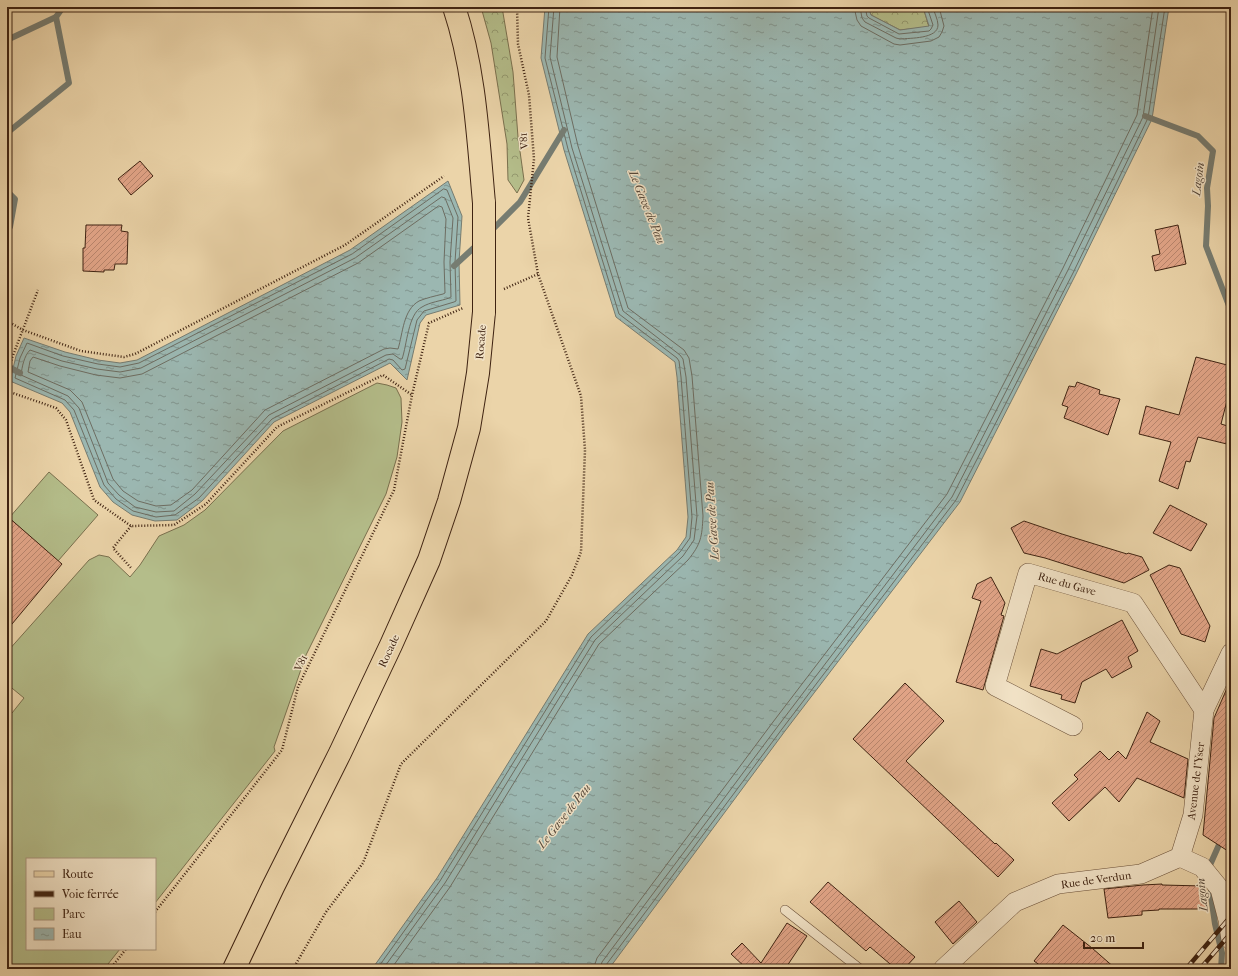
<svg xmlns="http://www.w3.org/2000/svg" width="1238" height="976" font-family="'IM FELL French Canon',serif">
<defs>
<pattern id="forest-crowns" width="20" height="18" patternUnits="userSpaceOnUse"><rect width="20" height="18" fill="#b4bd8a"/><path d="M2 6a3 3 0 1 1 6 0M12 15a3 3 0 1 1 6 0" fill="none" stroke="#94996f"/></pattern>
<pattern id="water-ripples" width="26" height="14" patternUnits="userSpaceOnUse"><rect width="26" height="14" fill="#9bb7b1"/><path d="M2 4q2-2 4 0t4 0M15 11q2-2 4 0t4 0" fill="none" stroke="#80948f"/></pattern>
<pattern id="building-hatch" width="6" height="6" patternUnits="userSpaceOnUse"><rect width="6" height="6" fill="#e2a588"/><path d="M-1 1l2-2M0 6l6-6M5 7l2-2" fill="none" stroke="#b9866e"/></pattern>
</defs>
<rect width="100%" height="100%" fill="#ebd4a9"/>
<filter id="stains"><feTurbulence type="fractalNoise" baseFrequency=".005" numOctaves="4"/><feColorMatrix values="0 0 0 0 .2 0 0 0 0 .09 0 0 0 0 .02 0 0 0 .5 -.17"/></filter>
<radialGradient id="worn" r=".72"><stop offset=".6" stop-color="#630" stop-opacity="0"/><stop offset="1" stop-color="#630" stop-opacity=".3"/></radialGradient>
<!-- green -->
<g fill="#b4bd8a" stroke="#7a704e">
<polygon points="377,383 387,385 396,388 401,398 402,422 397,457 386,494 306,655 274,747 275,751 155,903 155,859 27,859 27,949 120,949 104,969 7,969 7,708 12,713 24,698 7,684 7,652 89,560 99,555 109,557 130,577 140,565 159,536 184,525 205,510 283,431"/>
<polygon points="49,472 98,515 58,561 9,518"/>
</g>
<!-- forest -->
<g fill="url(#forest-crowns)" stroke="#7a704e">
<polygon points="481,7 502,7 513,72 518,137 524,180 517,193 508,180 507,144 491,43"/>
<polygon points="868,7 923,7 929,27 900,30 871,15"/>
</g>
<!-- water -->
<g fill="url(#water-ripples)" stroke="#767c71">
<polygon points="545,7 868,7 871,15 900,30 929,26 923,7 1169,7 1152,119 1076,274 960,502 785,731 611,966 608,969 372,969 437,878 588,634 677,550 686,537 688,517 677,377 675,362 616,317 564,150 541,58"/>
<polygon points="448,181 462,216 459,262 460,305 426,315 420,323 407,380 390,363 274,422 202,501 177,520 155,521 132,515 113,502 100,487 70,412 62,403 10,381 16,356 24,338 65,352 98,360 120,363 137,360 350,250"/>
</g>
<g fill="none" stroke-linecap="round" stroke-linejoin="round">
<!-- shore -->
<g stroke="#6d6d62" stroke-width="1">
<polyline points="854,7 857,20 861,26 894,44 900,45 931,41 939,37 942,32 944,26 939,7"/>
<path d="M860,7l2,11 3,4 31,16 4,1c10,-1 38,0 38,-14 0,-6 -4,-12 -5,-18"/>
<polyline points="865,7 867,16 869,18 899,34 929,31 931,29 933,25 927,7"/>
<polygon points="444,189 447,190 458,217 455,262 456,301 454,302 424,311 417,320 405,369 402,370 393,360 389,359 272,419 199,498 175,515 156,517 133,511 116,499 104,485 74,410 65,400 15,378 20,358 27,343 63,356 98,364 120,367 139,363 352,254"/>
<path d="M442,197l3,1 8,20 -3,44 1,35 -2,1c-8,3 -19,4 -27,9 -14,7 -15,38 -20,52h-2l-7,-5 -7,1 -117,60 -74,79 -21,17 -18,1 -21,-5 -16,-12 -11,-12 -29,-75 -11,-12 -47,-21c1,-8 3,-19 9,-25l32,11 35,8 23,3 21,-4 214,-110z"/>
<path d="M439,206l3,1 4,12 -2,43 1,31 -2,1c-8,2 -17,4 -24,7 -16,9 -16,32 -21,48l-8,-1 -6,1 -119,61 -73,80 -21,15 -15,1 -18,-5 -15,-10 -10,-12 -31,-77 -12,-12 -42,-18 2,-11 3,-4 27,9 36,9 24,3 22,-4 216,-111z"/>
<polyline points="377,969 440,881 591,637 680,552 690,538 692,517 681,377 679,361 677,358 619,314 568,149 545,58 549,7"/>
<polyline points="383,969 445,883 595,640 683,556 694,540 697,516 686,377 683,359 680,355 623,311 572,148 550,57 554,7"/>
<path d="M391,969l59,-82 149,-243 89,-84c13,-16 14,-23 15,-44l-11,-140 -3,-18 -5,-8 -56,-42 -50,-162 -21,-89 3,-50"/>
<polyline points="594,969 595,964 597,958 773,722 947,494 1063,268 1137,115 1153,7"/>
<polyline points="600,969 602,962 778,726 952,497 1068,270 1143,117 1159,7"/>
<polyline points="605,969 606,965 782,729 956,500 1073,273 1148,118 1165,7"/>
</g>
<!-- stream -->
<g stroke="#767c71" stroke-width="6">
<polyline points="7,40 56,17 63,7"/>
<polyline points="1145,116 1198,136 1213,151 1207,188 1208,206 1206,246 1231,311"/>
<polyline points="7,133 69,83 56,17"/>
<polyline points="7,191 15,199 10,227 7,230"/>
<polyline points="489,233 520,202 564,130"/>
<polyline points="454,266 478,244"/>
<polyline points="7,366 20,373"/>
<polyline points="1210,870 1210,865 1222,838"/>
<polyline points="1211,886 1211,896 1215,924 1222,953 1221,969"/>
</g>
</g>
<!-- building -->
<g fill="url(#building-hatch)" stroke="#3f2312">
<polygon points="140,161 153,176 131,195 118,179"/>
<polygon points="86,225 122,225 121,231 128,232 127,264 115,264 114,270 104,270 104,272 83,271 83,248 85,248"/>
<polygon points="1178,225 1186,264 1155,271 1152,256 1160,254 1155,230"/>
<polygon points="1196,357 1231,366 1231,385 1221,424 1231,427 1231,445 1198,437 1190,462 1186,461 1178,489 1159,481 1171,442 1139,434 1146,406 1179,415"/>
<polygon points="1077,382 1100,390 1099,394 1120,399 1108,435 1064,418 1068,407 1062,405 1069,386 1075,387"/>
<polygon points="1170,505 1207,524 1191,551 1153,533"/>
<polygon points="7,516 62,564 7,630"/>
<polygon points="1024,521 1062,534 1127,554 1128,553 1142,557 1149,570 1124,583 1045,558 1024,553 1011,528"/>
<polygon points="1169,565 1180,568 1210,626 1205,642 1181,634 1150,575"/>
<polygon points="991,577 1005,603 1001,615 1004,616 983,690 956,682 981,601 972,598 977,584"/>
<polygon points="1122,620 1138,651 1128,657 1132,667 1112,678 1106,669 1082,682 1075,703 1061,699 1062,695 1030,686 1041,649 1057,654"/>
<polygon points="1231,679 1231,853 1203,835 1214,718"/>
<polygon points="905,683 944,721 906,761 995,844 996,843 1014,860 998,877 853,739"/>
<polygon points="1147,712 1160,721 1150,742 1188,759 1184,798 1137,778 1119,802 1105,787 1069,821 1052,803 1078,779 1074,775 1100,751 1109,760 1118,751 1126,759"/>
<polygon points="828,882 915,957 904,969 896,969 870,947 866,951 810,902"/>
<polygon points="1162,884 1162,885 1203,886 1206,890 1207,909 1159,909 1159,910 1142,911 1142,915 1108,918 1104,889 1143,885"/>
<polygon points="959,901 977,922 953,944 935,922"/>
<polygon points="787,923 807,936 785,969 747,969 731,954 742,943 761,963"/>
<polygon points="1063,925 1092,948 1116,969 1045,969 1034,961"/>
</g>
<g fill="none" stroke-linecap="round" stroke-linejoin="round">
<!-- lane casing -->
<g stroke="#6a4f38" stroke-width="10">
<polyline id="lane" points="785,910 860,969"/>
</g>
<!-- street casing -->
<g stroke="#6a4f38" stroke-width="20">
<g id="street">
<polyline points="1073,726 995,686 1028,573 1133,603 1204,710"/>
<polyline points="1180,857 1193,815 1204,710 1231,653"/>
<polyline points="1180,857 1202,867 1220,889 1228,920 1231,940"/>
<polyline points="943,969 1015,902 1058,884 1141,874 1180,857"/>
</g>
</g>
<!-- primary casing -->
<g stroke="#3f2312" stroke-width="24">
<g id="primary">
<path d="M454,7c21,63 24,130 30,196"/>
<polyline points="234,969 273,887 340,753 391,645 429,560 449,501 469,428 478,373 484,312"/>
</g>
</g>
<!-- path -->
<g stroke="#3f2312" stroke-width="2.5" stroke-dasharray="1 2" stroke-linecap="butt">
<polyline points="504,289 538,274"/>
<polyline points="7,321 23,330 81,351 124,357 135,354 345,245 444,176"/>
<polyline points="7,354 12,358"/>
<polyline points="7,378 12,358 38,290"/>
<polyline points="7,386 10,392"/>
<polyline points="7,403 10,392 56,408 66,420 94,500 131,526 174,525 206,504 277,427 383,375 412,395"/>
<polyline points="131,526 113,548 132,569"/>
<polyline points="155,912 282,750 298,687 394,490 412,395 429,323 463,308"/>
<polyline points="110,969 126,949"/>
<polyline points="293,969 326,912 363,863 401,764 546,621 572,575 581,552 585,450 581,396 538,274 528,218 534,159 529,95 518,44 517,7"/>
</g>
<!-- lane -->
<use href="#lane" stroke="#f2e3c7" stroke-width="9"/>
<!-- street -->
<use href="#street" stroke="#f2e3c7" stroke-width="19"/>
<!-- primary -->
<use href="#primary" stroke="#ebd4a9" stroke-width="22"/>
<!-- rail casing -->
<g stroke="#3f2312" stroke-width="4.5">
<g id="rail">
<polyline points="1186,969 1231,916"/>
<polyline points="1200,969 1231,933"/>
</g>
</g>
<!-- rail -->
<use href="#rail" stroke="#f2e3c7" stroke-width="3" stroke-dasharray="9" stroke-linecap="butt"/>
<!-- primary-bridge casing -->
<g stroke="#3f2312" stroke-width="24" stroke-linecap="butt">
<polyline id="primary-bridge" points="484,312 484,203"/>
</g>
<!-- primary-bridge -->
<use href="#primary-bridge" stroke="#ebd4a9" stroke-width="22"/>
</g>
<g text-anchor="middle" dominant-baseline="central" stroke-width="3" stroke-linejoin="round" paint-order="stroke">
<!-- street labels -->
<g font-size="11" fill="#3f2312" stroke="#f2e3c7">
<text transform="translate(524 141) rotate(-95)">V81</text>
<text transform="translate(481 342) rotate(-85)">Rocade</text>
<text transform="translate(1067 584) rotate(16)">Rue du Gave</text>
<text transform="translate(389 651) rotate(-65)">Rocade</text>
<text transform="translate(301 663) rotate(-64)">V81</text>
<text transform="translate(1196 781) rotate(-83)">Avenue de l'Yser</text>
<text transform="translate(1096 880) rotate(-8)">Rue de Verdun</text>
</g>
<!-- water labels -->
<g font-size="12" font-style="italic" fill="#56483a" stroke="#f2e3c7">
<text transform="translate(1198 179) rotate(-83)">Lagoin</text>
<text transform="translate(647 207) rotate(68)">Le Gave de Pau</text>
<text transform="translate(712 521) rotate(-94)">Le Gave de Pau</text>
<text transform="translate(564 816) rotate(-52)">Le Gave de Pau</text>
<text transform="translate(1202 895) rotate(-96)">Lagoin</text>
</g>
</g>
<!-- margin -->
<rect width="1238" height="976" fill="none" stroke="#ebd4a9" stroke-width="24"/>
<rect x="8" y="8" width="1222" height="960" fill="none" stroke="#3f2312" stroke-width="2"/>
<rect x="12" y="12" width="1214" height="952" fill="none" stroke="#3f2312"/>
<!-- legend -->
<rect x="26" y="858" width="130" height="92" fill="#f2e3c7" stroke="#aa967f"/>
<rect x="34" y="871" width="20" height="6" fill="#ebd4a9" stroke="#aa967f"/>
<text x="62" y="878" font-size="12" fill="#3f2312">Route</text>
<rect x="34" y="891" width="20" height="6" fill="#3f2312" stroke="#aa967f"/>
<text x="62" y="898" font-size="12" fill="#3f2312">Voie ferrée</text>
<rect x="34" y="908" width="20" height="12" fill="#b4bd8a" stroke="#aa967f"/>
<text x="62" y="918" font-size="12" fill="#3f2312">Parc</text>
<rect x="34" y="928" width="20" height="12" fill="url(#water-ripples)" stroke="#aa967f"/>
<text x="62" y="938" font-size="12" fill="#3f2312">Eau</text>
<!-- scale -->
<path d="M1084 942v6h59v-6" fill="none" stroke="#3f2312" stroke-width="2"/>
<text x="1090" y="942" font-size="12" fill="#3f2312" stroke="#f2e3c7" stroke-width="3" paint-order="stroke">20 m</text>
<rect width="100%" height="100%" filter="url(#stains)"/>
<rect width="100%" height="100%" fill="url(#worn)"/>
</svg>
